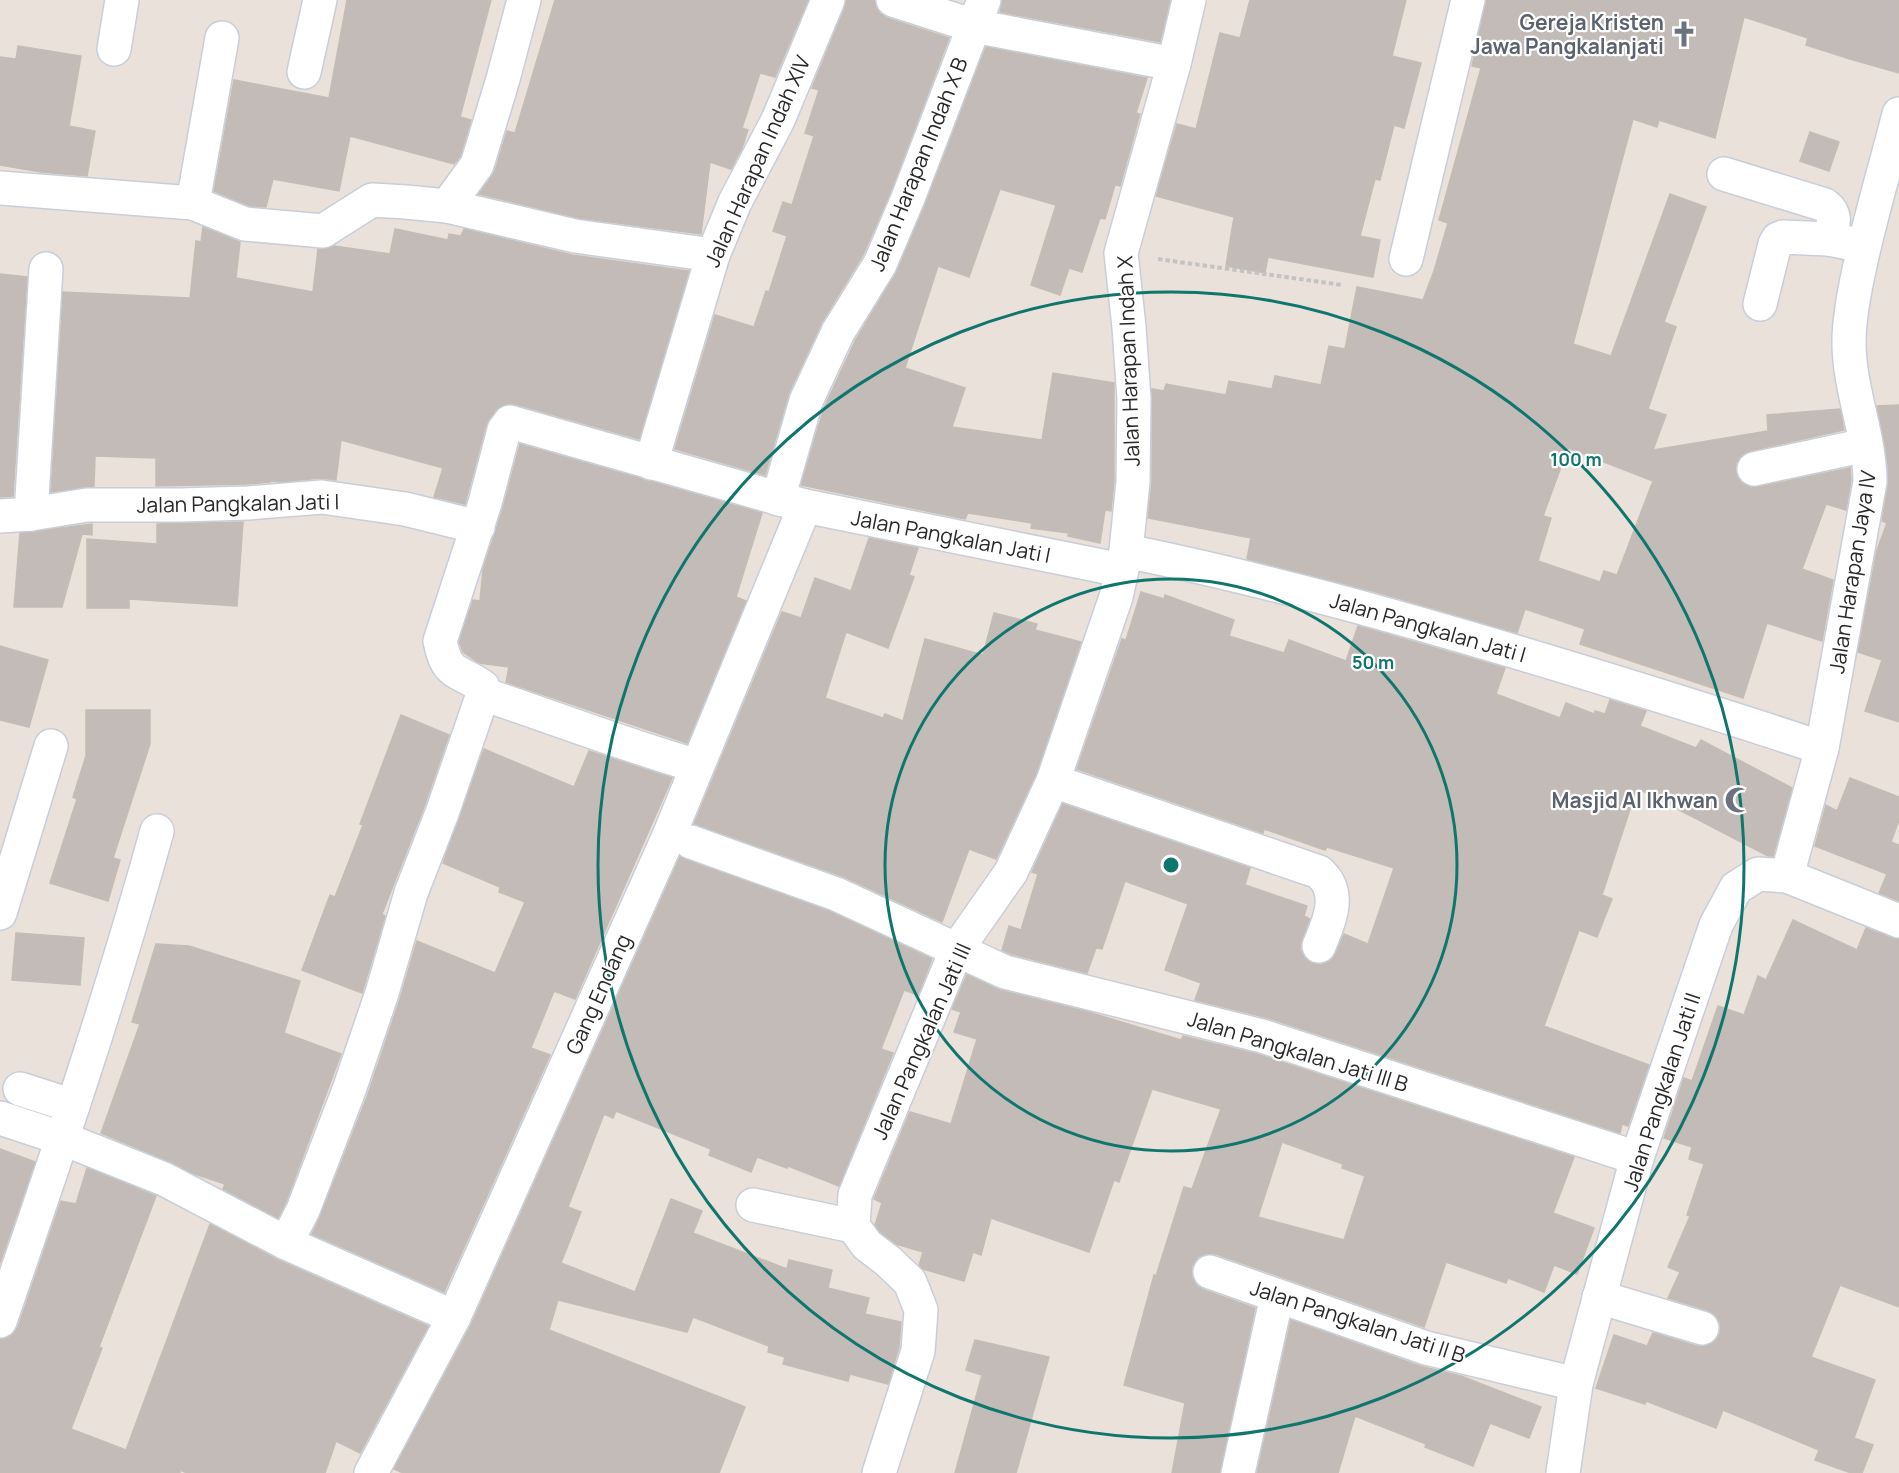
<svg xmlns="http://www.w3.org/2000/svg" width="1899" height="1473" font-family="Manrope,sans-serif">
<rect width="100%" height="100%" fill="#eae1da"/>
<!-- building -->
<g fill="#c2bbb7" stroke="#c4bdb4" stroke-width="1.5" fill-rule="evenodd">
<polygon points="347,0 491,0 460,117 471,120 460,157 454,164 350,136 339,191 273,179 266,207 249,206 214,191 234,80 329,98"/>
<polygon points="555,0 808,0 775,77 760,73 742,128 748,130 742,148 731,169 710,162 701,234 578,218 479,194 495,171 507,131 515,133"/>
<polygon points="846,0 875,0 879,12 887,18 949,38 891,191 863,255 822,322 789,393 765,475 675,449 715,315 754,327 766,291 769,292 787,236 773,231 783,202 792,205 814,136 805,133 819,90 812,88 845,7"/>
<polygon points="1002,0 1170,0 1160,42 1000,12"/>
<polygon points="1250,0 1406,0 1392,56 1421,63 1404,128 1394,125 1380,180 1375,179 1360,236 1380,240 1373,277 1268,257 1265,273 1226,266 1234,217 1156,196 1177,124 1196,129 1220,33 1240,38"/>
<path d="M1486,0h413v73l-49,-14 -44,-14 2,-7 -64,-21 -29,121 -56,-18 -2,7 -24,-8 -60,225 38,12 59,-162 36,13 -42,115 12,5 -28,82 18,6 -13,35 115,-19 -1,-16 73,-6 4,21 -94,21 -8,4 -6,8v10l5,9 8,5h9l92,-19 1,13 -5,29 -20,-6 -24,65 31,11 -11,61 -55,-18 -24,75 -163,-54 5,-15 -60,-20 -8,24 -137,-40 -133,-34 4,-21 -103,-20 4,-36v-93l12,2 2,-7 60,11 3,-14 43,8 3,-13 46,9 8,-39 16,3 12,-62 66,13 11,-29 14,-48 -9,-3 42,-152 -9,-2zM1568,448l85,33 -36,94 -13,-4 -4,11 -62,-21 13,-43 -8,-2z"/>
<polygon points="18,46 81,56 69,126 95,131 87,176 41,172 0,165 0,57 16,59"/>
<polygon points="986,47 1147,78 1136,113 1140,114 1120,186 1115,185 1105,219 1100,218 1082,272 1069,268 1060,295 1031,285 1056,205 1000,189 969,277 938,266 905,368 965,388 952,427 1042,440 1053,373 1114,383 1114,481 1111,511 1105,510 1100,543 1068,536 1069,533 1031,528 1032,523 968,513 965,519 801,485 824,408 855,341 897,271 925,205"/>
<polygon points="1810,132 1839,142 1829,171 1800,161"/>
<polygon points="203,227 240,242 236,278 313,292 318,249 334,246 390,254 395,229 448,240 449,234 461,236 464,229 572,255 689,271 639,439 515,404 503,405 495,411 486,425 465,504 434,497 443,468 341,440 336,480 320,478 281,482 270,481 270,482 247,484 156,486 156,458 95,456 94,486 51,492 63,292 190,298 196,241 201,242"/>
<polygon points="0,274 27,277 13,496 0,497"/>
<polygon points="1899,405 1899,722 1865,711 1882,660 1858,652 1877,550 1887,523 1882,521 1888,485 1888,464 1877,406"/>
<polygon points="520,444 762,513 736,597 746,601 687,743 506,682 509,667 479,663 463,652 459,642 473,600 480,601 483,569 503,508"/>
<polygon points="243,522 237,606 129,599 129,608 87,608 87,539 157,544 157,524"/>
<polygon points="92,524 92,535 82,534 62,607 14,607 20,533"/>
<polygon points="869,538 918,548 909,575 914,577 888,648 846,632 825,698 883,718 885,714 903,721 925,639 983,655 994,613 1037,624 1035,630 1081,642 1036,774 996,859 969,849 942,922 842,876 694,824 782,612 801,618 815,578 851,591"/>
<polygon points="1141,592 1164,599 1165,595 1234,620 1229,636 1284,653 1289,640 1346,661 1358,626 1505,668 1496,694 1560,718 1566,703 1594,714 1595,711 1605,714 1610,700 1646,711 1640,726 1696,748 1701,740 1792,788 1773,856 1768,856 1637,788 1602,895 1612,899 1597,937 1579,930 1544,1026 1649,1065 1628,1126 1622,1124 1620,1133 1268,1018 1195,1000 1201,983 1165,970 1188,904 1125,881 1102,949 1096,948 1087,973 1011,954 1002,950 1009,926 1021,930 1038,874 1032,872 1063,804 1250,868 1245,885 1307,906 1304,916 1310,919 1302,939 1300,948 1304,957 1311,963 1321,965 1331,960 1336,953 1344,934 1368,944 1394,868 1327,847 1325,850 1264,829 1263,833 1077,769 1122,639 1126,640"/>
<polygon points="0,646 48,660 29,727 0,720"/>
<polygon points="86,710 150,710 150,744 113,858 120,860 108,901 50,883 77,799 73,797 86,756"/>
<polygon points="401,715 449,735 424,807 382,914 385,916 362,993 302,970 330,895 335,897 363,825 360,824"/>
<polygon points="484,749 574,787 589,751 672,778 575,999 554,991 531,1048 550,1055 444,1292 312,1234 320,1217 367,1097 400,999 417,941 495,973 525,902 499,892 500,887 443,863"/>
<polygon points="1850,778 1899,797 1899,820 1891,842 1899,845 1899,901 1879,893 1887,874 1815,846 1826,805 1837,811"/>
<polygon points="680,857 829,911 932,959 918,995 904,990 881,1049 893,1053 839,1186 788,1166 787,1168 757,1157 751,1172 709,1155 711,1149 616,1111 613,1118 604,1114 568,1207 581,1212 561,1263 635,1292 671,1199 702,1211 693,1233 787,1269 789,1260 832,1270 828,1288 869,1298 865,1314 901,1322 899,1347 888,1384 850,1374 848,1381 783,1364 785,1357 768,1352 769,1346 693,1317 687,1332 558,1300 549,1330 745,1407 719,1473 403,1473 394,1469 471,1325"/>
<polygon points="1793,920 1857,950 1866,928 1892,938 1899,939 1899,1307 1840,1285 1811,1357 1875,1380 1854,1438 1873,1445 1862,1473 1851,1473 1815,1460 1819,1450 1723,1410 1716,1428 1646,1401 1645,1404 1596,1388 1614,1335 1647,1346 1653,1333 1697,1346 1706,1346 1714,1342 1720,1334 1720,1323 1715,1315 1707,1310 1668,1298 1680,1272 1668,1267 1690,1216 1687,1215 1704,1164 1689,1159 1692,1147 1664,1138 1684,1078 1692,1081 1718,1006 1744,1015 1758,976 1766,980"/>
<polygon points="16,933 84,938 80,985 12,980"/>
<polygon points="156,944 189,946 300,981 284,1033 341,1054 286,1202 278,1218 223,1189 225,1184 192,1173 171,1162 101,1133 140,1024 132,1022"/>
<path d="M967,975l33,15 85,21 96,29 2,-4 74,18 317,103 -21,56 41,15 -17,46 -23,-9 -10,27 -36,-14 -2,5 -60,-21 -22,65 -208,-73h-9l-9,3 -6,9v10l4,9 8,5 51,18 -35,165h-48l13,-70 -61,-18 30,-110 2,1 28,-89 8,2 29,-80 -69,-20 -33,93 -5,-2 -25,72 -98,-34 -10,37 -8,-3 -9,29 -41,-12 -4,-4 4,-13 -27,-8 -16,-12 -5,-7 7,-22 -8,-4 36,-87 41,12 26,-85 -23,-7 7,-20 -9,-3zM1282,1142l61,22 -1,4 23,8 -21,64 -86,-23z"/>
<polygon points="0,1149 35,1162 0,1263"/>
<polygon points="87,1168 156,1196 99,1347 102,1348 71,1429 126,1450 210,1224 278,1260 428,1326 360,1453 336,1441 325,1473 187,1473 180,1470 180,1473 0,1473 0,1339 12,1335 18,1327 61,1201 76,1204"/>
<polygon points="1291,1320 1420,1366 1461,1376 1541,1407 1529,1438 1490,1423 1473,1466 1425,1447 1426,1444 1355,1416 1338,1473 1257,1473"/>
<polygon points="975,1340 1049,1357 1016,1473 955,1473 982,1375 966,1370"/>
</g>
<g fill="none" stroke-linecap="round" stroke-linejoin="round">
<!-- minor casing -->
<g stroke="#c8ced9" stroke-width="36">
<g id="minor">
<polyline points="893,0 974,26 1174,64"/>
<polyline points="114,49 122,0"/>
<polyline points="304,72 320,0"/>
<path d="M1724,174l101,31c13,10 8,20 4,34l35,7"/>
<polyline points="0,188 193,203 245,224 323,231 372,200 406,202 447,206 575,236 713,255"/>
<polyline points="193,203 222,38"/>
<polyline points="447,206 477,165 503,79 524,0"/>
<polyline points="1406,259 1468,0"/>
<polyline points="1760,304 1775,244 1778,239 1783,237 1829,239"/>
<polyline points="651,463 713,255 735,202 778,120 828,0"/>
<polyline points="1754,469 1866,445"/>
<polyline points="778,499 806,401 838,332 880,264 908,198 984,0"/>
<polyline points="31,514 46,269"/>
<polyline points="0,516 31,514 87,505 181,505 248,503 322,497 405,509 478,527"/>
<path d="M1126,551c134,27 266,64 397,103 100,30 200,61 299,94l-35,128"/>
<path d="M1822,748l48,-266c0,-47 -21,-92 -21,-140 0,-24 5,-49 10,-72 11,-53 27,-104 40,-156"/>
<path d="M697,766c-72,-21 -142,-48 -214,-72v-7c-25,-18 -36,-10 -43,-46l45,-138 19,-73 6,-8 295,84 316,64"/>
<path d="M1053,781l266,91c3,3 7,7 9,11 11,20 -2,45 -9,63"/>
<polyline points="691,842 836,894 1005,972 1262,1036 1637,1158"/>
<polyline points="0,913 51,746"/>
<polyline points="20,1089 73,1106"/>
<polyline points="0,1118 64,1139 164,1179 286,1243 454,1317"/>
<polyline points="753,1205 853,1226"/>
<polyline points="286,1243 303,1210 349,1090 382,993 411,893 442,813 483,694"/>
<polyline points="1210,1272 1426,1348 1576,1384"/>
<polyline points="1599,1297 1702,1328"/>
<path d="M0,1321c56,-162 111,-324 157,-490"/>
<polyline points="371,1473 454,1317 668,838 805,506"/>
<polyline points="879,1473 918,1351 921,1310 910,1282 888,1261 867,1245 853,1226 855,1195 957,949 1011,872 1053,781 1116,597 1126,551 1133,482 1134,399 1129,327 1121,253 1174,64 1189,0"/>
<polyline points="1238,1473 1277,1296"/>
<polyline points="1563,1473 1576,1384 1637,1158 1716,925 1736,888 1758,874 1787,876 1899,921"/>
</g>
</g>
<!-- path -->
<polyline stroke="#c3c3c3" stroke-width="4" stroke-dasharray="4.5 3" stroke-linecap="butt" points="1158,259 1342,285"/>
<!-- minor -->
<use href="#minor" stroke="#fff" stroke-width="33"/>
</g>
<!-- distance rings -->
<g fill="none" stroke="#0f766e" stroke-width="3">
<circle cx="1171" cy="865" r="286"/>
<circle cx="1171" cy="865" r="573"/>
</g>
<!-- icons -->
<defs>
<g id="church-bare" transform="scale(2.07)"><path d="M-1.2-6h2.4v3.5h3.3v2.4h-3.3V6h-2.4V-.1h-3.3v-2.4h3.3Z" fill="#6b7280" stroke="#fff" stroke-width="2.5" paint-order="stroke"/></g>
<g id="mosque-bare" transform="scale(2.07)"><path d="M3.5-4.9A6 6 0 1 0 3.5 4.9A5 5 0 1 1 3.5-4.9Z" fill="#6b7280" stroke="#fff" stroke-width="2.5" paint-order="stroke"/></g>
</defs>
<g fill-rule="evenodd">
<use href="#church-bare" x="1684" y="34"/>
<use href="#mosque-bare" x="1738" y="800"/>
</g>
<g text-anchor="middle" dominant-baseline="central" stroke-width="4.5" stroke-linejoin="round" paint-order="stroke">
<!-- worship labels -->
<g font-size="21" font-weight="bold" fill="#5b616d" stroke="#fff" text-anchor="end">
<text x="1664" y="22">Gereja Kristen<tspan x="1664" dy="24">Jawa Pangkalanjati</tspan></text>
<text x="1718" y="800">Masjid Al Ikhwan</text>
</g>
<!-- street labels -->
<g font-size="21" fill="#282828" stroke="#fff">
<text transform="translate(757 161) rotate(-66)">Jalan Harapan Indah XIV</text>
<text transform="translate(918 164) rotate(-68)">Jalan Harapan Indah X B</text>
<text transform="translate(1128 361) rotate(-92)">Jalan Harapan Indah X</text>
<text transform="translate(238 503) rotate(-1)">Jalan Pangkalan Jati I</text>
<text transform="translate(951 536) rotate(11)">Jalan Pangkalan Jati I</text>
<text transform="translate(1852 572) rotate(-81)">Jalan Harapan Jaya IV</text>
<text transform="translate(1428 627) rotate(16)">Jalan Pangkalan Jati I</text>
<text transform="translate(598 994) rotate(-66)">Gang Endang</text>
<text transform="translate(921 1041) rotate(-66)">Jalan Pangkalan Jati III</text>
<text transform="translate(1298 1051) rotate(17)">Jalan Pangkalan Jati III B</text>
<text transform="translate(1661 1092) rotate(-72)">Jalan Pangkalan Jati II</text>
<text transform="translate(1358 1321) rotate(18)">Jalan Pangkalan Jati II B</text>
</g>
</g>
<circle cx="1171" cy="865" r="9" fill="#0f766e" stroke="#fff" stroke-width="3"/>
<g font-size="18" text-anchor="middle" font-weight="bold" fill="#0f766e" stroke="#fff" stroke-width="4.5" stroke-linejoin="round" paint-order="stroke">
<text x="1576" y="466">100 m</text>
<text x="1373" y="669">50 m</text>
</g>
</svg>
